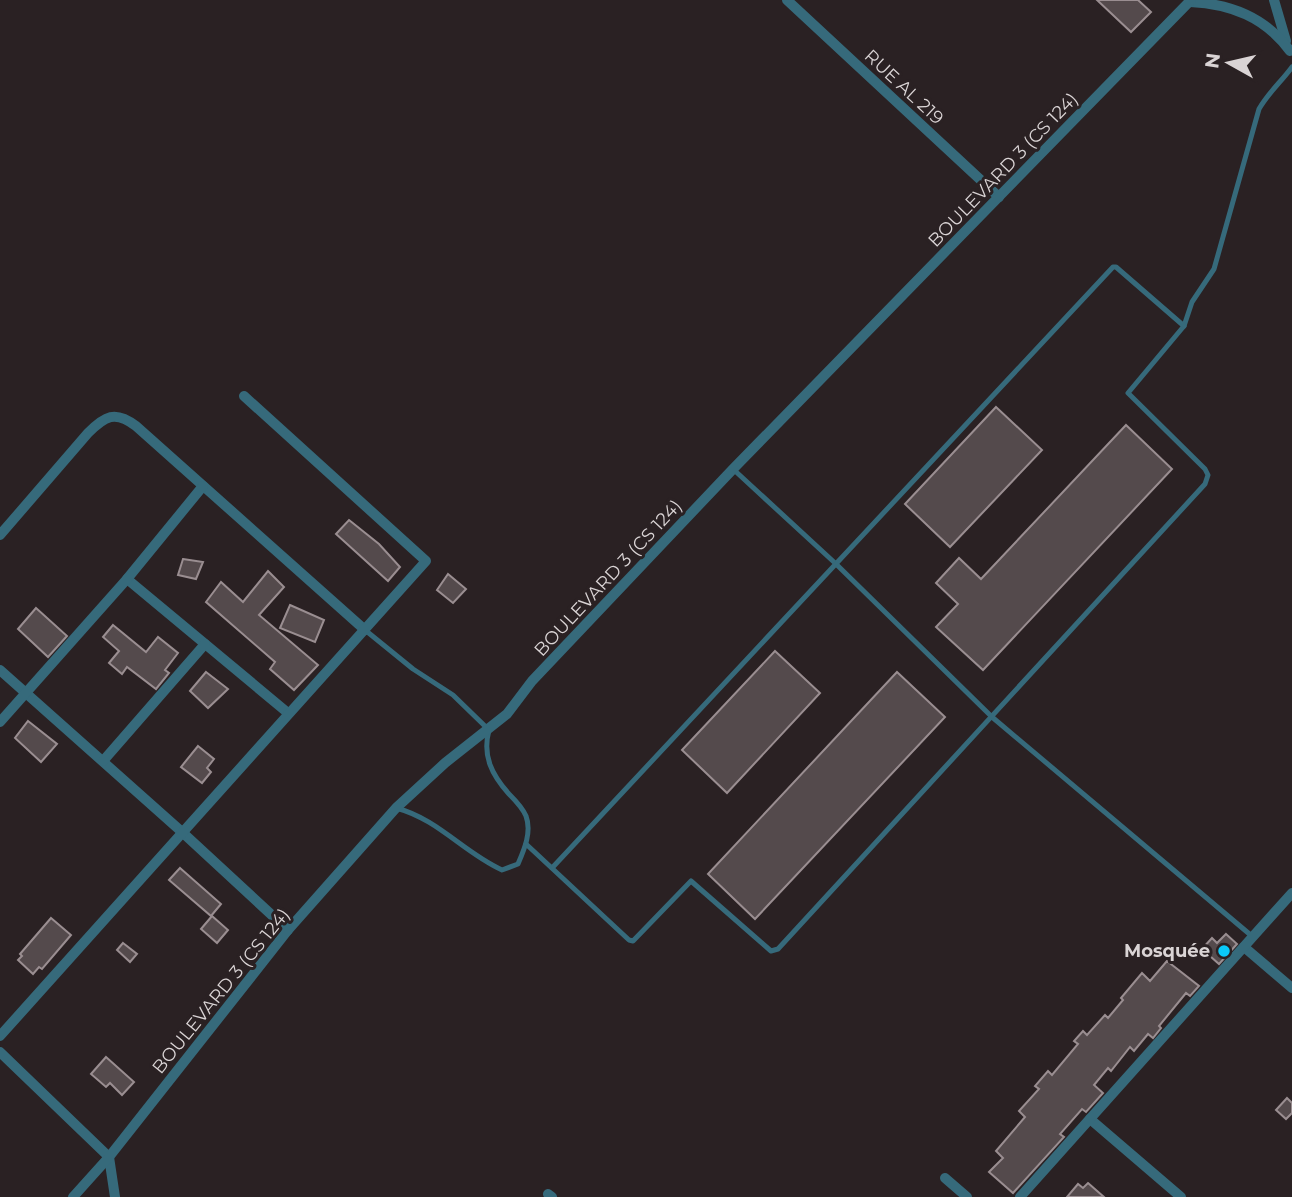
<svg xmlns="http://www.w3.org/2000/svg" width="1292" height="1197" font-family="Montserrat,sans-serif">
<rect width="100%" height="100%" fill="#2a2123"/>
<!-- building -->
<g fill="#544a4c" stroke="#9a8e91" stroke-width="2">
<polygon points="1097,0 1138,0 1151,12 1131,32"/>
<polygon points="996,407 1042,450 950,547 905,504"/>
<polygon points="1126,425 1172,469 983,670 936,627 958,604 936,583 959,558 981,579"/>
<polygon points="349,520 379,544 400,567 388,581 336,534"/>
<polygon points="183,559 203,562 196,579 178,575"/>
<polygon points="268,571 284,587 259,615 318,665 294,690 270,669 275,662 206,602 221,582 243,602"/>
<polygon points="448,574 466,589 453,603 437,590"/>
<polygon points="290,605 324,620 315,642 280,628"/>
<polygon points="36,608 67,636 48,657 18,629"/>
<polygon points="113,625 146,652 158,637 178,653 165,670 169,673 156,689 127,667 122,674 109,663 119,651 103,637"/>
<polygon points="775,651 820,693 727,793 682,750"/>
<polygon points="206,672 228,689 208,708 190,691"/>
<polygon points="897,672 945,717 755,919 708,874"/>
<polygon points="28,721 57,744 41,762 15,738"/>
<polygon points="198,746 214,759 207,768 211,772 202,783 181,767"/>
<polygon points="180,868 221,904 211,916 169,880"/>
<polygon points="212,916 228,930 217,943 201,929"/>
<polygon points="51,918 71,935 42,969 39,967 33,974 18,960 22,956 20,954"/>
<polygon points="1226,934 1237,944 1219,964 1202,949 1212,938 1217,943"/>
<polygon points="123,943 137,954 130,962 117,950"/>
<polygon points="1167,961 1199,986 1190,996 1186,993 1159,1026 1161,1028 1153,1038 1148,1034 1134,1051 1130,1047 1111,1071 1108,1068 1094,1085 1103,1093 1086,1112 1082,1109 1060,1134 1064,1137 1013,1193 989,1172 1003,1158 996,1151 1025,1117 1019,1111 1039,1089 1035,1086 1048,1071 1052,1075 1078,1044 1074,1041 1083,1031 1087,1035 1105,1015 1108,1018 1123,1000 1121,998 1142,973 1150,981"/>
<polygon points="106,1057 134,1082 122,1095 110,1083 106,1087 91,1074"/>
<polygon points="1287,1098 1292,1103 1292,1113 1286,1119 1276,1110"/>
<polygon points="1088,1183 1104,1197 1067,1197 1078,1184 1083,1188"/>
</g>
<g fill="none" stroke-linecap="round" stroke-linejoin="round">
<!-- lane -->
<g stroke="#366a7b" stroke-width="5">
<polyline points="733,469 835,563 992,717 1253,937"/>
<path d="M365,630l48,39 40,26 36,35c-7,26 3,45 20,64 6,6 14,15 17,22 6,16 -2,34 -8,48l-16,6c-38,-17 -64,-51 -106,-62"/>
<path d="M526,844l103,96 4,1 58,-60 80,70 7,-2 427,-465 3,-9 -3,-6 -77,-76 56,-67 8,-24 22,-33 45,-160c9,-16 22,-27 33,-42"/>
<polyline points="552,868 1113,267 1116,267 1184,326"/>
</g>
<!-- street -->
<g stroke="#366a7b" stroke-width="10">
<polyline points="787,0 999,197"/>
<polyline points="1274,0 1286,41"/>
<path d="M1190,2c41,2 75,15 100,49"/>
<path d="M0,535l88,-102c17,-17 27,-23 48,-7l229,204"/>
<polyline points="127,579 288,713"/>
<polyline points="0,670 182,832 288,930"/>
<polyline points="0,722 127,579 203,486"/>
<polyline points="103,761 205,644"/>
<polyline points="1244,947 1292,988"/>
<polyline points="0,1036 426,561 244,396"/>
<polyline points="0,1052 109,1157 115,1197"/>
<polyline points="1090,1119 1181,1197"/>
<polyline points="945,1178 967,1197"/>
<polyline points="548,1194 552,1197"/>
<polyline points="73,1197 109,1157 288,930 396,808 445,763 507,714 532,681 733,469 1191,0"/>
<polyline points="1020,1197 1292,893"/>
</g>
</g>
<!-- markers -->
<circle fill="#0acafa" stroke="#2a2123" stroke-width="2.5" cx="1224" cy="951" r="7"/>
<g text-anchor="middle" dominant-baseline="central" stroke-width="6" stroke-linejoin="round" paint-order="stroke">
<!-- street labels -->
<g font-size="18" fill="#dad4d5" stroke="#2a2123">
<text transform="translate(904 87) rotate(43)">RUE AL 219</text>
<text transform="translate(1003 170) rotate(-46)">BOULEVARD 3 (CS 124)</text>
<text transform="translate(608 578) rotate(-47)">BOULEVARD 3 (CS 124)</text>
<text transform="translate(221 991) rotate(-51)">BOULEVARD 3 (CS 124)</text>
</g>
<!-- poi labels -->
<g font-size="18" font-weight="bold" fill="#dad4d5" stroke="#2a2123" text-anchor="end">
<text x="1210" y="951">Mosquée</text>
</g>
</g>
<!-- north arrow -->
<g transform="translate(1229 63) rotate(278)" stroke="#2a2123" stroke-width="5" paint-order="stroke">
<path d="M0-5L12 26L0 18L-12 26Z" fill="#dad4d5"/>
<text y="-10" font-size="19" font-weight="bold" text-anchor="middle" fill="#dad4d5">N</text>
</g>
</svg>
